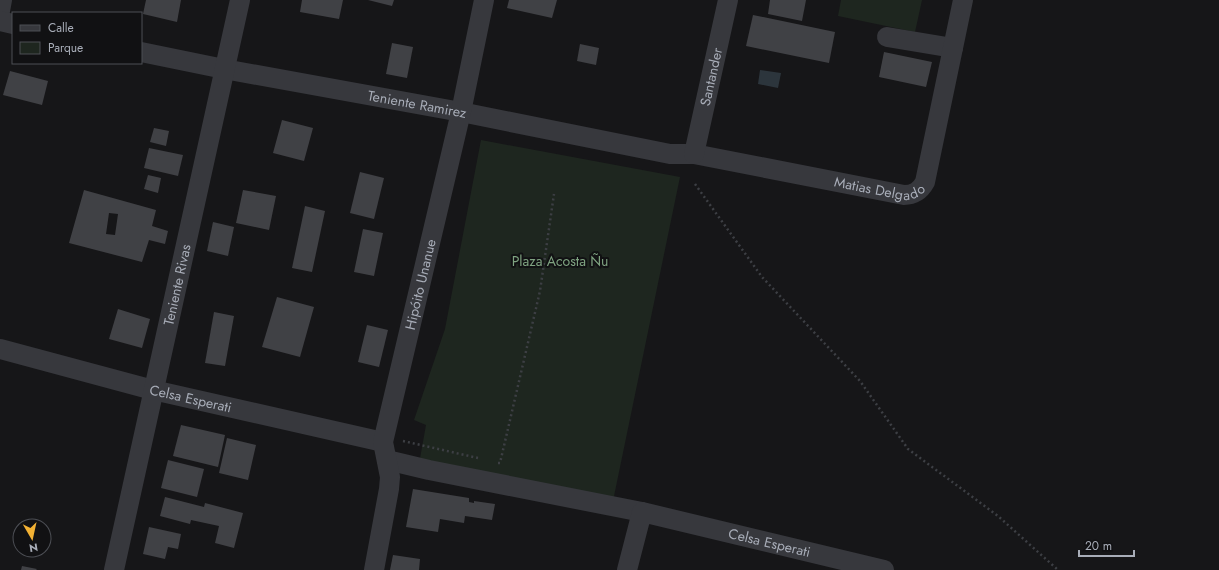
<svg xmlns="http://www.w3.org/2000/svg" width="1219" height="570" font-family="Jost,sans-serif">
<rect width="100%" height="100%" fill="#161618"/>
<!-- green -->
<g fill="#1e261f">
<polygon points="841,0 922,0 915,32 838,16"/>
<polygon points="481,140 680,177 613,501 419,464 426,425 414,420 445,329"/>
</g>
<!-- water -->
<polygon fill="#2c353c" points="760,70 781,73 778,88 758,84"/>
<!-- building -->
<g fill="#404145" fill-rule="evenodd">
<polygon points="146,0 181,0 177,22 143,14"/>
<polygon points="302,0 343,0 339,19 300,12"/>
<polygon points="368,0 394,0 392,6"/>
<polygon points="509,0 557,0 552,18 507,8"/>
<polygon points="770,0 806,0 802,21 768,14"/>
<polygon points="753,15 835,32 829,63 746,46"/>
<polygon points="392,43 413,47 407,78 386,74"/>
<polygon points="580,44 599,48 596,65 577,61"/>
<polygon points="884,52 932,62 926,87 879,77"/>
<polygon points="10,71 48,81 42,105 3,95"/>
<polygon points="282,120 313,128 304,161 273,153"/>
<polygon points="154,128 169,131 166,146 150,142"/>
<polygon points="149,148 183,155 178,176 144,168"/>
<polygon points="360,172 384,178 374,219 350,213"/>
<polygon points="148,175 161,178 158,193 144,189"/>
<path d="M84,190l72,20 -4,16 16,5 -3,13 -16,-4 -7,22 -73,-19zM109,213l9,1 -3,21 -9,-1z"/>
<polygon points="243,190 276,196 269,230 236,223"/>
<polygon points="305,206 325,211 312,272 292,268"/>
<polygon points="213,222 234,227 228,256 207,251"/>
<polygon points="363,229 383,233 374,276 354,272"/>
<polygon points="277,297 314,307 300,357 262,347"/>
<polygon points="118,309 150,319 142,348 109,339"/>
<polygon points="214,312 234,316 225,366 205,363"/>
<polygon points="367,325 388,330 379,367 358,362"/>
<polygon points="181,425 225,435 218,467 173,456"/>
<polygon points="227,438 256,445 248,480 219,473"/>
<polygon points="168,460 204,469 197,497 161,488"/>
<polygon points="413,489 469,498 469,502 474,503 474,501 495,504 492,520 465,516 464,523 440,519 438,532 406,527"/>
<polygon points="165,497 204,507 205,503 243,513 234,548 215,543 219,526 191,520 190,524 160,516"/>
<polygon points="149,527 181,534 178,549 168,547 165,559 143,554"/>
<polygon points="393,555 420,559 419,570 390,570"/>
<polygon points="22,566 37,569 36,570 21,570"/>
</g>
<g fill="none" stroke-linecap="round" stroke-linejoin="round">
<!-- path -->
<g stroke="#3d3f44" stroke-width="2.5" stroke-dasharray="2 3" stroke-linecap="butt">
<polyline points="695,184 762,277 860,381 908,449 998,516 1058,570"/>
<polyline points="403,441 478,458"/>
<polyline points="498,463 500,463 540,291 554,194"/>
</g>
<!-- minor -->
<g stroke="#37383d" stroke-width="20">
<polyline points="0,11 2,0"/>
<polyline points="0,21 13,24"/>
<polyline points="887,37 953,48"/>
<path id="s1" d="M141,52l83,17 237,43 209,42h24l210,41c10,0 16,-4 21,-13l38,-182"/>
<path id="s2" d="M694,154l34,-154"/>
<path id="s3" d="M0,349l153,41 230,52"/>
<polyline points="387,460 429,470 642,512"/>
<path id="s4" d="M114,570l126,-570"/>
<path id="s5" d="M374,570l15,-81 1,-12 -7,-35 78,-330 23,-112"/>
<path id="s6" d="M627,570l15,-58 242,58"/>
</g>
</g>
<g text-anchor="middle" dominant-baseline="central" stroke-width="4" stroke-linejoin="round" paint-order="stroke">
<!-- street labels -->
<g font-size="14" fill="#a8adb8" stroke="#111113">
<text stroke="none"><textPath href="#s2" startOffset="79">Santander</textPath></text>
<text stroke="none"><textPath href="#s1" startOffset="281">Teniente Ramirez</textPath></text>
<text stroke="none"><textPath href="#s1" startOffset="752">Matias Delgado</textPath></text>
<text stroke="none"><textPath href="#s4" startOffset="292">Teniente Rivas</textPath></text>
<text stroke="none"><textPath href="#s5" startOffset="292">Hipóito Unanue</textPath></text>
<text stroke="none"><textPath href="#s3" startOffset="197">Celsa Esperati</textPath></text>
<text stroke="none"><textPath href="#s6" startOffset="191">Celsa Esperati</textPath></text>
</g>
<!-- park labels -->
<g font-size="14" fill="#7fa381" stroke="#111113">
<text x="560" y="261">Plaza Acosta Ñu</text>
</g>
</g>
<!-- legend -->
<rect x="12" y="12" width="130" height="52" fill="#111113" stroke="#4d4f55"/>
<rect x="20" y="25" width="20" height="6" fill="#37383d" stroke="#4d4f55"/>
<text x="48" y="32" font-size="12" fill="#a8adb8">Calle</text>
<rect x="20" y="42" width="20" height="12" fill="#1e261f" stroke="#4d4f55"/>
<text x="48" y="52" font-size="12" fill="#a8adb8">Parque</text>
<!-- north arrow -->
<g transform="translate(32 538) rotate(171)"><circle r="19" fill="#111113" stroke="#4d4f55"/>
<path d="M0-3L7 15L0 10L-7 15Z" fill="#f2b134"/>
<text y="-6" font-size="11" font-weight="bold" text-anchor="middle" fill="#a8adb8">N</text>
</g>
<!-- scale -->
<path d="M1079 550v6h55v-6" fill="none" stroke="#a8adb8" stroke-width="2"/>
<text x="1085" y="550" font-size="12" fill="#a8adb8" stroke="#111113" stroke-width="3" paint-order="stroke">20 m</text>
</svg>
